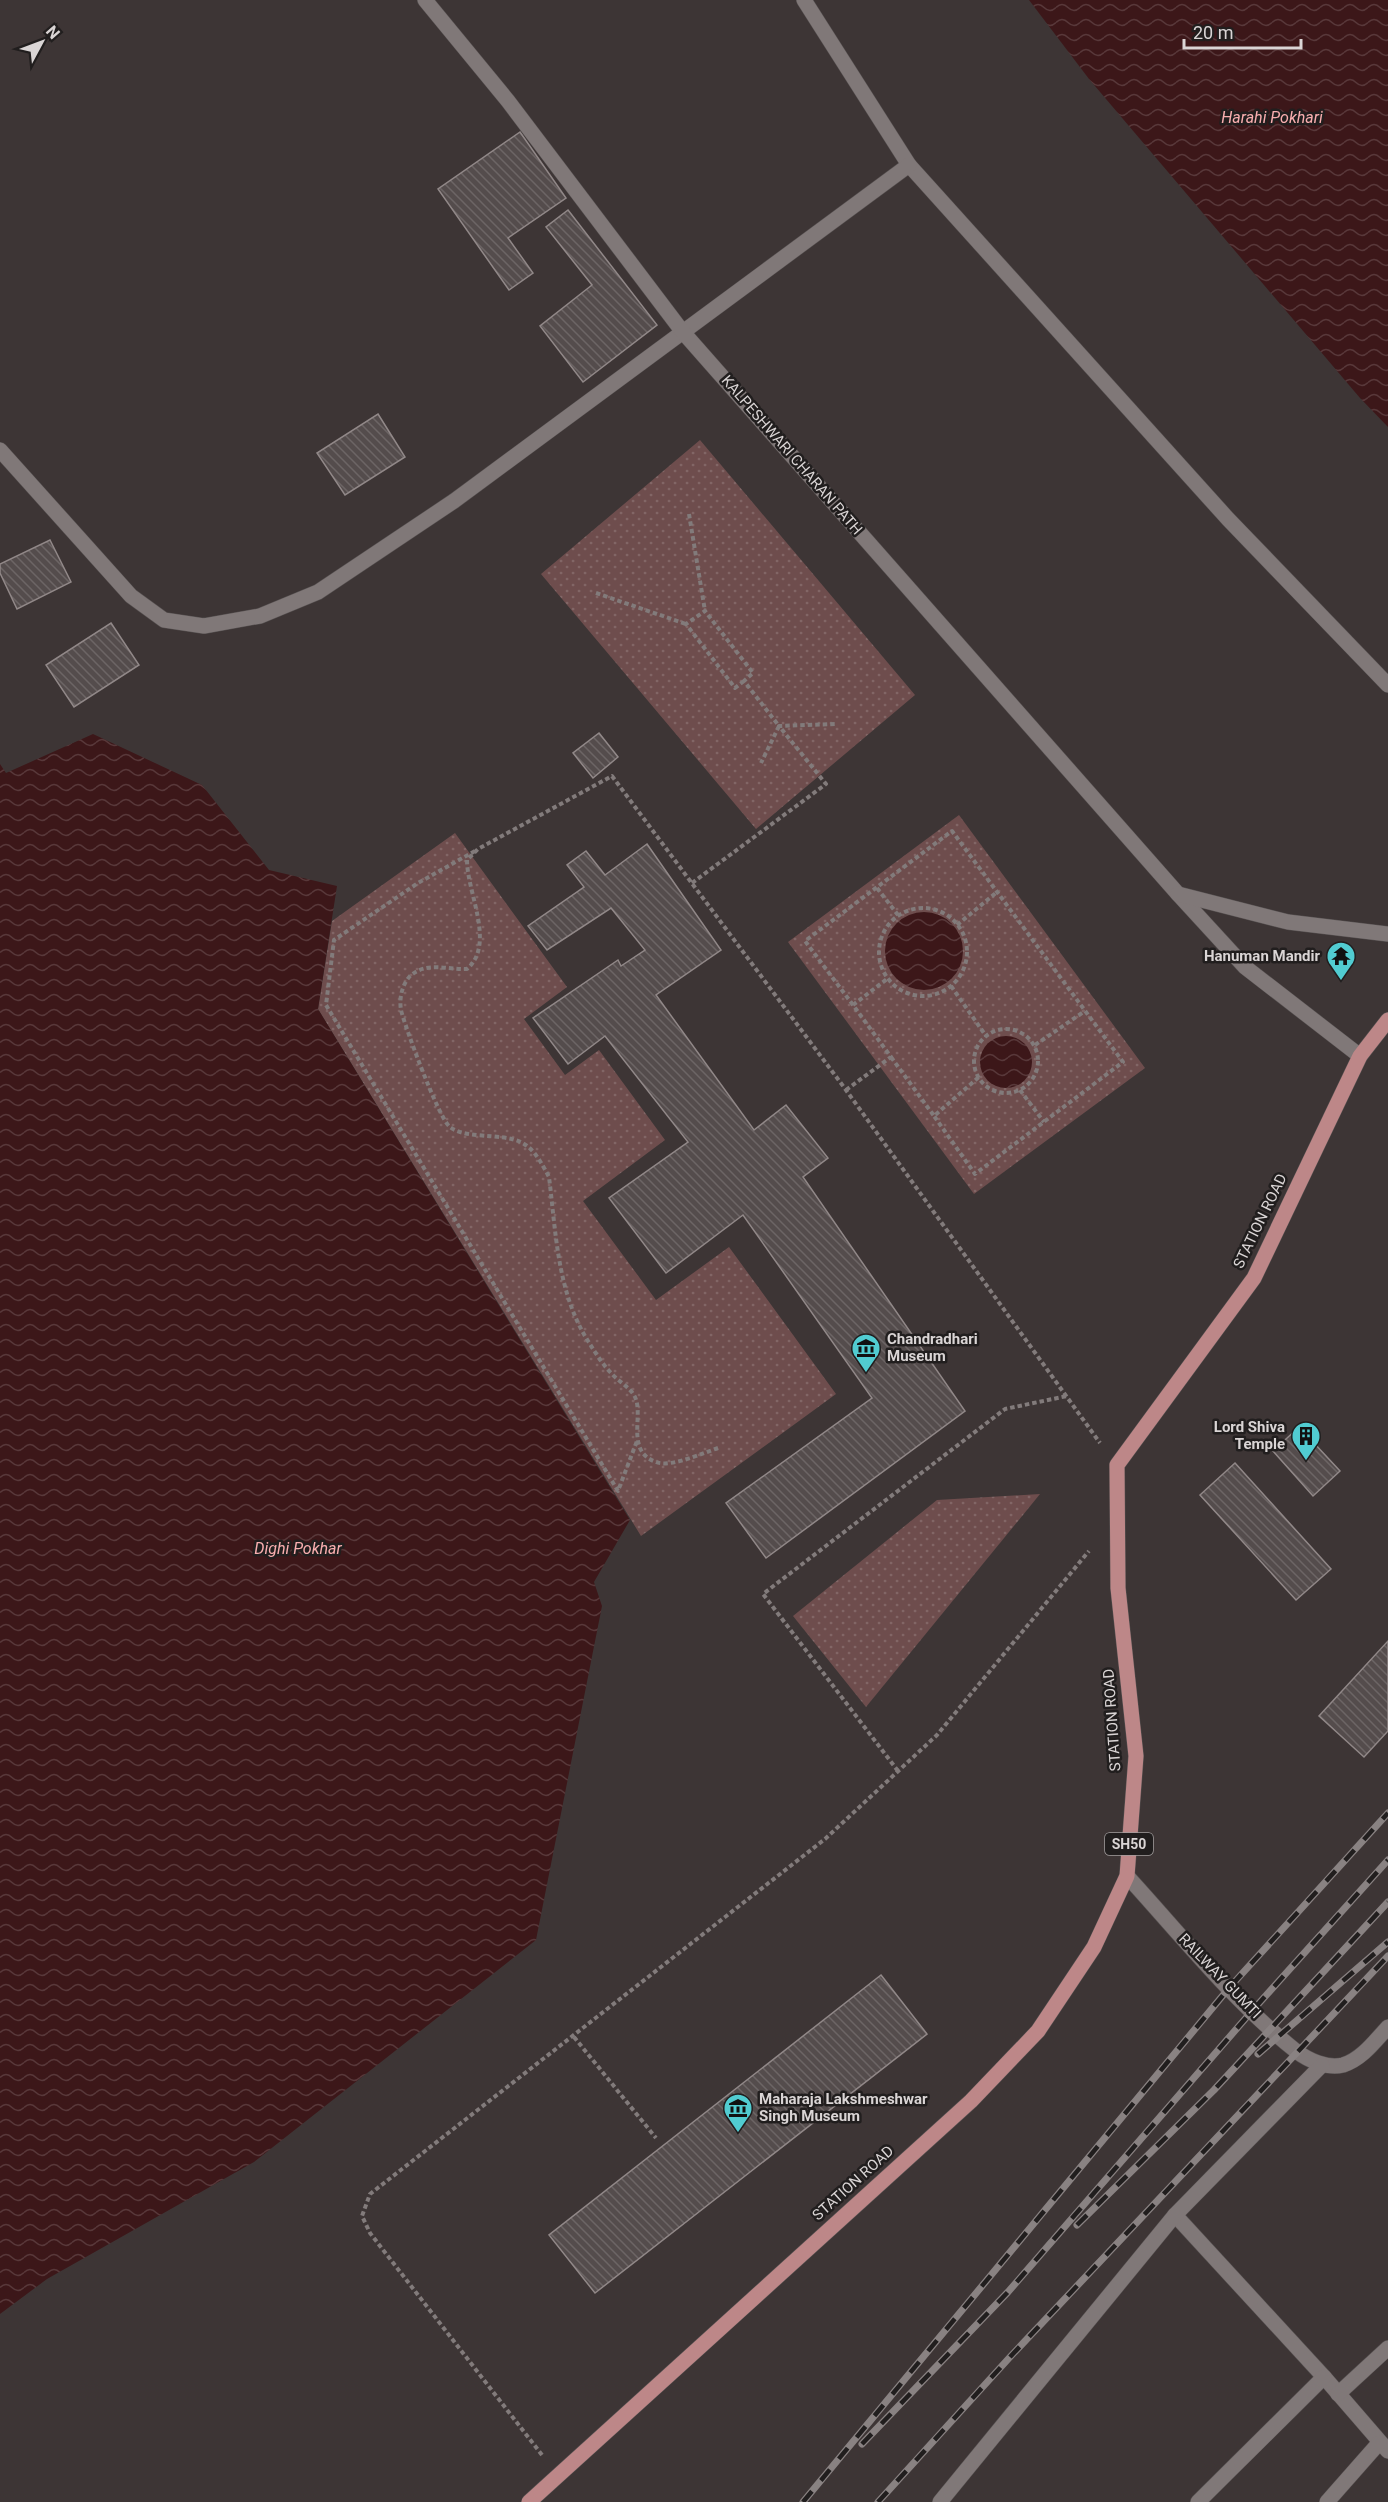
<svg xmlns="http://www.w3.org/2000/svg" width="1388" height="2502" font-family="Roboto,sans-serif">
<defs>
<pattern id="park-dots" width="8" height="8" patternUnits="userSpaceOnUse" patternTransform="scale(1.5)"><rect width="8" height="8" fill="#6e4d4d"/><path d="M2 2h.1M6 6h.1" fill="none" stroke="#826666" stroke-width="1.8" stroke-linecap="round"/></pattern>
<pattern id="water-waves" width="16" height="10" patternUnits="userSpaceOnUse" patternTransform="scale(1.5)"><rect width="16" height="10" fill="#3c1719"/><path d="M0 5q4-4 8 0t8 0" fill="none" stroke="#58383a"/></pattern>
<pattern id="building-back-hatch" width="6" height="6" patternUnits="userSpaceOnUse" patternTransform="scale(1.5)"><rect width="6" height="6" fill="#544c4c"/><path d="M-1 5l2 2M0 0l6 6M5-1l2 2" fill="none" stroke="#6c6565"/></pattern>
</defs>
<rect width="100%" height="100%" fill="#3d3535"/>
<!-- park -->
<g fill="url(#park-dots)">
<polygon points="700,440 915,695 756,829 541,574"/>
<polygon points="959,815 1145,1068 974,1194 788,942"/>
<polygon points="455,833 567,987 524,1019 565,1075 599,1050 665,1140 583,1201 656,1300 729,1247 836,1394 641,1536 318,1009 332,921"/>
<polygon points="1040,1494 866,1707 793,1616 937,1500"/>
</g>
<!-- water -->
<g fill="url(#water-waves)">
<polygon points="1029,0 1388,0 1388,427 1360,398 1089,79"/>
<polygon points="93,734 202,785 269,870 337,886 318,1009 630,1520 594,1582 602,1606 536,1940 254,2162 47,2279 0,2314 0,764 6,773"/>
<circle cx="924" cy="951" r="39"/>
<circle cx="1006" cy="1062" r="26"/>
</g>
<!-- building -->
<g fill="url(#building-back-hatch)" stroke="#918888" stroke-width="1.5">
<polygon points="520,132 566,198 508,238 533,273 509,290 438,189"/>
<polygon points="568,210 657,325 583,382 540,326 592,285 546,227"/>
<polygon points="378,414 405,457 345,495 317,453"/>
<polygon points="50,540 71,582 17,609 0,573 0,564"/>
<polygon points="111,623 139,665 74,707 46,665"/>
<polygon points="599,733 618,757 593,778 573,753"/>
<polygon points="647,844 721,950 656,995 754,1130 786,1105 828,1158 803,1177 965,1411 766,1558 726,1503 872,1398 743,1215 666,1273 609,1198 688,1142 605,1036 568,1064 533,1018 618,960 621,966 645,950 611,908 547,950 528,926 584,887 567,865 586,851 605,875"/>
<polygon points="1299,1427 1340,1471 1313,1496 1273,1451"/>
<polygon points="1235,1463 1331,1569 1296,1600 1200,1495"/>
<polygon points="1388,1641 1388,1731 1364,1757 1319,1716"/>
<polygon points="881,1975 927,2034 595,2293 549,2235"/>
</g>
<g fill="none" stroke-linecap="round" stroke-linejoin="round">
<!-- street casing -->
<g stroke="#565151" stroke-width="16">
<g id="street">
<polyline points="804,0 909,165 1228,519 1388,685"/>
<polyline points="0,450 131,596 164,620 204,626 260,616 318,592 454,501 909,165"/>
<path d="M1127,1876c54,59 106,125 169,175 12,9 31,18 47,14 19,-6 32,-24 45,-38"/>
<polyline points="1175,2215 1324,2377 1388,2451"/>
<polyline points="1338,2394 1388,2348"/>
<polyline points="940,2502 1175,2215 1322,2065"/>
<polyline points="1198,2502 1324,2377"/>
<polyline points="1327,2502 1379,2443"/>
</g>
</g>
<!-- secondary casing -->
<g stroke="#565151" stroke-width="16">
<g id="secondary">
<polyline points="425,0 508,101 682,331 1178,894 1245,967 1360,1056"/>
<polyline points="1178,894 1288,922 1388,934"/>
</g>
</g>
<!-- primary casing -->
<g stroke="#565151" stroke-width="16">
<polyline id="primary" points="529,2502 971,2101 1038,2031 1094,1947 1127,1876 1136,1756 1118,1588 1117,1465 1254,1278 1360,1056 1388,1020"/>
</g>
<!-- path -->
<g stroke="#827b7b" stroke-width="4" stroke-dasharray="4.5 3" stroke-linecap="butt">
<polyline points="689,514 705,611"/>
<polyline points="596,593 686,624"/>
<polyline points="744,681 735,688 686,624 705,611 753,673 744,681 779,726 761,763"/>
<polyline points="475,851 418,883 334,940 326,1005 618,1491 637,1441"/>
<polyline points="692,883 826,784 779,726 836,724"/>
<polyline points="877,888 898,915"/>
<circle cx="923" cy="952" r="44"/>
<polyline points="957,925 997,892"/>
<polyline points="951,986 986,1036"/>
<polyline points="853,1005 805,941 952,831 1123,1062 975,1174 934,1116"/>
<circle cx="1006" cy="1061" r="32"/>
<polyline points="1035,1045 1085,1011"/>
<polyline points="891,1057 934,1116 979,1077"/>
<polyline points="846,1090 891,1057 853,1005 887,979"/>
<polyline points="1020,1090 1044,1122"/>
<path d="M718,1448c-15,5 -48,20 -62,14 -31,-11 -12,-46 -21,-65 -5,-10 -16,-15 -23,-23 -10,-10 -17,-22 -24,-33 -31,-49 -32,-109 -39,-164 -21,-41 -30,-38 -72,-42 -9,-1 -19,-2 -27,-8 -11,-8 -45,-100 -49,-117 -2,-12 1,-25 9,-34 17,-15 38,-6 57,-7 29,-25 0,-76 0,-109l11,-11 134,-73 234,314 254,353"/>
<polyline points="898,1771 763,1594 1005,1409 1067,1396"/>
<polyline points="574,2037 656,2138"/>
<polyline points="542,2455 370,2233 362,2216 370,2194 825,1839 937,1735 1089,1551"/>
</g>
<!-- street -->
<use href="#street" stroke="#807878" stroke-width="15"/>
<!-- secondary -->
<use href="#secondary" stroke="#807878" stroke-width="15"/>
<!-- primary -->
<use href="#primary" stroke="#bd8788" stroke-width="15"/>
<!-- rail casing -->
<g stroke="#898282" stroke-width="7">
<g id="rail">
<polyline points="1258,2054 1388,1942"/>
<polyline points="1077,2225 1214,2090 1388,1902"/>
<polyline points="862,2444 1008,2292 1252,2011 1388,1860"/>
<polyline points="803,2502 1229,1988 1388,1813"/>
<polyline points="878,2502 1010,2357 1388,1956"/>
</g>
</g>
<!-- rail -->
<use href="#rail" stroke="#211e1e" stroke-width="4.5" stroke-dasharray="14" stroke-linecap="butt"/>
</g>
<!-- icons -->
<defs>
<g id="temple-pin" transform="scale(1.5)"><path d="M0 17L-7.5 6A9.5 9.5 0 1 1 7.5 6Z" fill="#51ccd1" stroke="#211e1e"/><path d="M0-6L5-2H3V0L6.5 2.5H4V6H1.5V3h-3V6H-4V2.5H-6.5L-3 0V-2H-5Z" fill="#111"/></g>
<g id="museum-pin" transform="scale(1.5)"><path d="M0 17L-7.5 6A9.5 9.5 0 1 1 7.5 6Z" fill="#51ccd1" stroke="#211e1e"/><path d="M0-6L6-3V-2H-6V-3ZM-5-1h2V3h-2ZM-1-1h2V3h-2ZM3-1h2V3H3ZM-6 4H6V6H-6Z" fill="#111"/></g>
<g id="building-pin" transform="scale(1.5)"><path d="M0 17L-7.5 6A9.5 9.5 0 1 1 7.5 6Z" fill="#51ccd1" stroke="#211e1e"/><path d="M-4-6H4V6H1V3H-1V6H-4ZM-2.5-4.3h1.7v1.8h-1.7ZM.8-4.3h1.7v1.8H.8ZM-2.5-1h1.7V.8h-1.7ZM.8-1h1.7V.8H.8Z" fill="#111"/></g>
</defs>
<g fill-rule="evenodd">
<use href="#temple-pin" x="1341" y="956"/>
<use href="#museum-pin" x="866" y="1348"/>
<use href="#building-pin" x="1306" y="1436"/>
<use href="#museum-pin" x="738" y="2108"/>
</g>
<g text-anchor="middle" dominant-baseline="central" stroke-width="5" stroke-linejoin="round" paint-order="stroke">
<!-- shield labels -->
<rect fill="#211e1e" stroke="#a29e9e" stroke-width="1.5" x="1105" y="1833" width="48" height="22" rx="4.5"/>
<g font-size="14" font-weight="bold" fill="#dad5d5">
<text x="1129" y="1844">SH50</text>
</g>
<!-- street labels -->
<g font-size="15" fill="#dad5d5" stroke="#211e1e">
<text transform="translate(792 455) rotate(49)">KALPESHWARI CHARAN PATH</text>
<text transform="translate(1260 1221) rotate(-64)">STATION ROAD</text>
<text transform="translate(1112 1720) rotate(-94)">STATION ROAD</text>
<text transform="translate(1220 1976) rotate(46)">RAILWAY GUMTI</text>
<text transform="translate(853 2183) rotate(-42)">STATION ROAD</text>
</g>
<!-- poi labels -->
<g font-size="15" font-weight="bold" fill="#dad5d5" stroke="#211e1e" text-anchor="end">
<text x="1320" y="956">Hanuman Mandir</text>
<text x="887" y="1339" text-anchor="start">Chandradhari<tspan x="887" dy="17">Museum</tspan></text>
<text x="1285" y="1427">Lord Shiva<tspan x="1285" dy="17">Temple</tspan></text>
<text x="759" y="2099" text-anchor="start">Maharaja Lakshmeshwar<tspan x="759" dy="17">Singh Museum</tspan></text>
</g>
<!-- water labels -->
<g font-size="16" font-style="italic" fill="#f9aeaf" stroke="#211e1e">
<text x="1272" y="117">Harahi Pokhari</text>
<text x="298" y="1548">Dighi Pokhar</text>
</g>
</g>
<!-- north arrow -->
<g transform="translate(42 42) rotate(49)" stroke="#211e1e" stroke-width="4.5" paint-order="stroke">
<path d="M0-4.5L10 22L0 15L-10 22Z" fill="#dad5d5"/>
<text y="-9" font-size="16" font-weight="bold" text-anchor="middle" fill="#dad5d5">N</text>
</g>
<!-- scale -->
<path d="M1184 39v9h117v-9" fill="none" stroke="#dad5d5" stroke-width="3"/>
<text x="1193" y="39" font-size="18" fill="#dad5d5" stroke="#211e1e" stroke-width="4.5" paint-order="stroke">20 m</text>
</svg>
